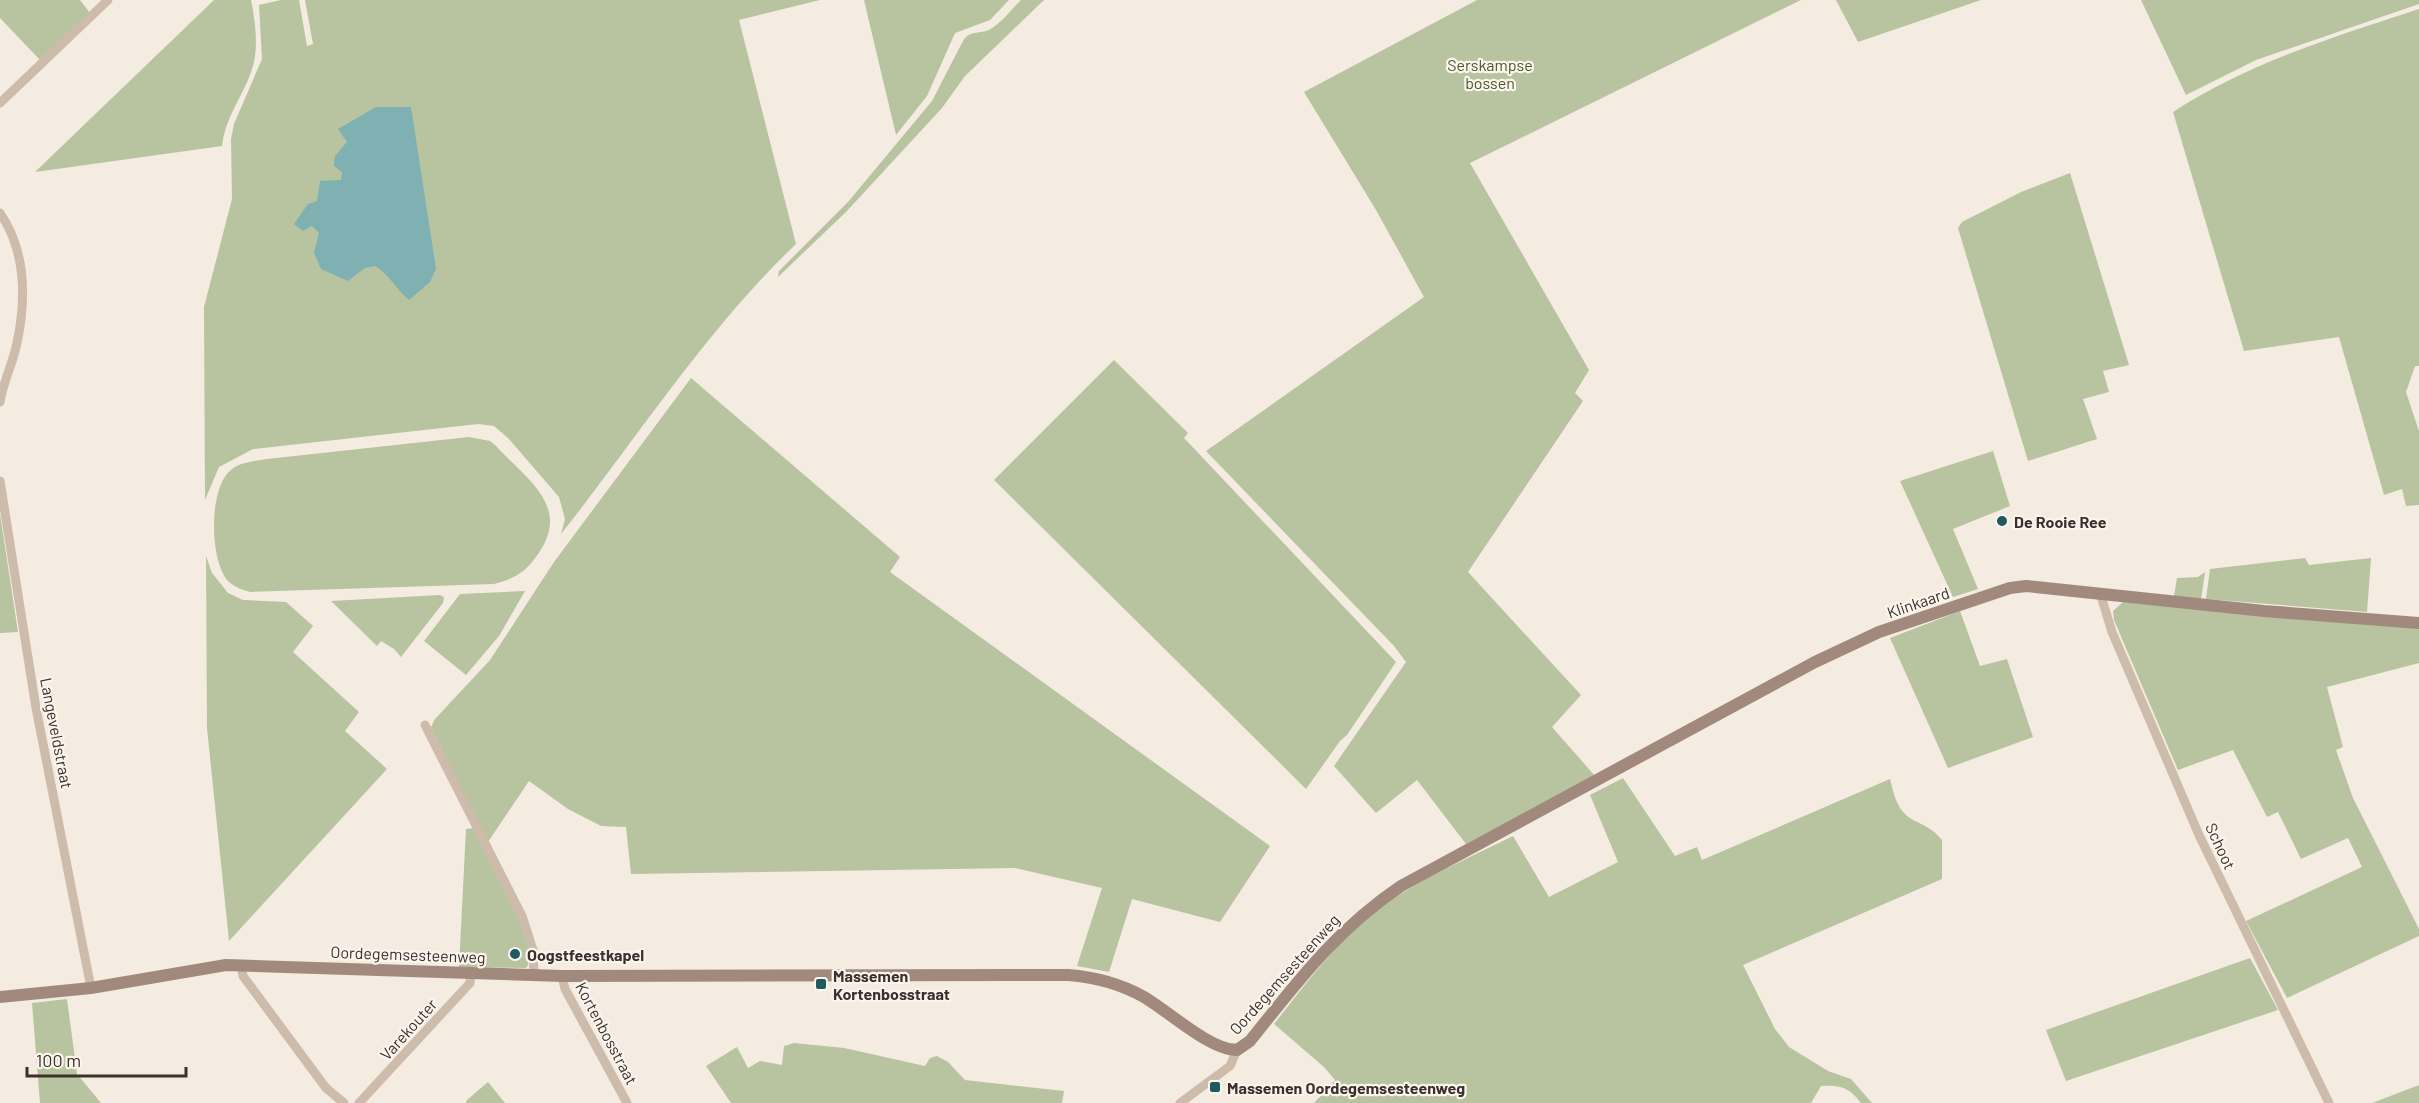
<svg xmlns="http://www.w3.org/2000/svg" width="2419" height="1103" font-family="Barlow,sans-serif">
<rect width="100%" height="100%" fill="#f4ebe1"/>
<!-- green -->
<g fill="#b8c4a0">
<polygon points="0,0 80,0 90,13 40,60 0,18"/>
<path d="M214,0h37c4,19 7,43 3,62 -7,30 -28,51 -32,84l-187,26z"/>
<path d="M281,0h18l8,46 6,-2 -8,-44h515l-81,20 57,224c-90,86 -158,193 -235,290l4,-15 -6,-22 -51,-59 -14,-12 -16,-2 -225,25 -34,18 -14,33 -1,-193 28,-108 -1,-60 3,-15 28,-65 -3,-54z"/>
<polygon points="864,0 1009,0 990,20 955,33 927,96 896,135"/>
<path d="M1021,0h23l-79,76 -23,32 -96,104 -68,65 1,-6 69,-69 84,-101 32,-62c8,-9 16,-5 25,-9 13,-7 22,-20 32,-30z"/>
<polygon points="1477,0 1801,0 1470,163 1589,370 1575,393 1583,401 1468,572 1581,695 1552,727 1595,776 1466,844 1417,780 1376,813 1334,766 1406,662 1394,646 1206,451 1424,297 1376,210 1304,92"/>
<polygon points="1836,0 1981,0 1858,42"/>
<polygon points="2141,0 2419,0 2419,4 2256,60 2186,95"/>
<path d="M2419,9v357h-4l-9,26 13,39v74l-13,1 -4,-17 -18,6 -45,-158 -95,14 -71,-239c75,-49 161,-75 246,-103z"/>
<polygon points="2070,173 2129,365 2103,371 2109,392 2083,399 2097,439 2028,461 1958,228 1962,222 2021,192"/>
<polygon points="1114,360 1188,433 1184,438 1396,662 1347,735 1340,741 1306,789 994,480"/>
<polygon points="691,378 900,557 890,572 1270,846 1220,922 1132,899 1109,972 1077,966 1102,888 1015,868 631,874 626,827 601,826 568,809 529,781 488,842 431,727 435,719 490,660 554,562"/>
<path d="M469,437l21,4 5,4c31,34 77,61 43,109 -12,18 -24,25 -44,30l-244,8c-8,-2 -15,-5 -21,-10 -20,-20 -21,-96 3,-113 9,-7 24,-8 35,-10z"/>
<polygon points="1993,451 2010,506 1953,529 1978,589 1953,597 1900,481"/>
<polygon points="0,514 18,632 0,633"/>
<polygon points="206,556 212,573 228,593 243,600 286,602 313,626 293,652 359,712 345,731 387,769 229,941 207,728"/>
<polygon points="2305,558 2309,565 2371,558 2367,612 2206,599 2210,569"/>
<polygon points="2205,572 2201,600 2174,596 2177,578 2198,577"/>
<polygon points="525,591 499,636 466,675 424,641 460,594"/>
<polygon points="440,595 444,597 443,603 401,657 394,649 381,641 377,646 331,601"/>
<polygon points="2123,602 2419,627 2419,663 2327,687 2343,747 2336,750 2353,798 2419,929 2419,936 2287,998 2246,921 2362,867 2348,838 2301,859 2278,812 2267,817 2233,750 2178,770 2114,620 2113,611"/>
<polygon points="1960,611 1980,666 2007,659 2033,737 1948,768 1890,638"/>
<path d="M1623,778l52,78 22,-9 5,13 188,-81c3,12 6,27 16,36 12,10 23,9 36,25v39l-199,86 32,64 14,18 39,24 23,8 21,24h-11c-12,-16 -21,-18 -40,-17l-10,17h-497l21,-23 -11,-13 -50,-43c31,-39 62,-82 102,-113 41,-31 91,-52 137,-75l36,61 69,-35 -28,-67z"/>
<path d="M475,828c10,21 68,124 51,140l-67,-1 7,-138z"/>
<polygon points="2250,958 2278,1010 2066,1081 2046,1030"/>
<polygon points="67,999 77,1074 101,1103 40,1103 32,1003"/>
<polygon points="794,1043 844,1048 925,1066 930,1058 937,1056 948,1062 965,1080 1064,1091 1062,1103 731,1103 706,1066 737,1047 748,1068 760,1061 782,1065 784,1046"/>
<polygon points="488,1082 505,1103 466,1103 467,1100"/>
<polygon points="2419,1085 2419,1103 2372,1103"/>
</g>
<!-- water -->
<path fill="#7fb0b2" d="M376,107h35l25,162 -6,13 -21,18c-13,-11 -20,-26 -34,-34l-10,2 -17,13 -27,-12 -7,-16 5,-20 -7,-7 -9,5 -9,-7 14,-20 9,-3 3,-20 21,-1 1,-8 -8,-6 1,-10 12,-14 -9,-13z"/>
<g fill="none" stroke-linecap="round" stroke-linejoin="round">
<!-- street -->
<g stroke="#cdbbac" stroke-width="9">
<polyline points="0,103 108,0"/>
<path d="M0,213c26,38 26,87 17,130 -4,20 -14,39 -17,59"/>
<polyline points="0,481 36,708 91,988"/>
<polyline points="2101,596 2112,632 2199,835 2329,1103"/>
<polyline points="425,725 522,916 533,950 534,975"/>
<polyline points="241,965 243,976 326,1088 344,1103"/>
<polyline points="562,976 565,989 627,1103"/>
<polyline points="359,1103 470,983 471,972"/>
<polyline points="1180,1103 1230,1066 1237,1050"/>
</g>
<!-- secondary -->
<path stroke="#a18a7d" stroke-width="12" d="M0,997l91,-9 135,-23 336,11 506,-1c26,2 53,9 76,22 24,14 66,53 93,53l13,-9c48,-60 86,-111 151,-155l414,-224 64,-30 131,-44 16,-2 238,25 155,12"/>
</g>
<!-- markers -->
<g fill="#1f5a5e" stroke="#fbf5ee" stroke-width="2">
<circle cx="2002" cy="521" r="6"/>
<circle cx="515" cy="954" r="6"/>
<rect x="815" y="978" width="12" height="12" rx="3"/>
<rect x="1209" y="1081" width="12" height="12" rx="3"/>
</g>
<g text-anchor="middle" dominant-baseline="central" stroke-width="4.5" stroke-linejoin="round" paint-order="stroke">
<!-- park labels -->
<g font-size="16" fill="#4a5a2e" stroke="#fbf5ee">
<text x="1490" y="64">Serskampse<tspan x="1490" dy="18">bossen</tspan></text>
</g>
<!-- poi labels -->
<g font-size="16" font-weight="bold" fill="#3b302b" stroke="#fbf5ee" text-anchor="start">
<text x="2014" y="521">De Rooie Ree</text>
<text x="527" y="954">Oogstfeestkapel</text>
<text x="833" y="975">Massemen<tspan x="833" dy="18">Kortenbosstraat</tspan></text>
<text x="1227" y="1087">Massemen Oordegemsesteenweg</text>
</g>
<!-- street labels -->
<g font-size="16" fill="#3b302b" stroke="#fbf5ee">
<text transform="translate(1918 602) rotate(-19)">Klinkaard</text>
<text transform="translate(57 733) rotate(79)">Langeveldstraat</text>
<text transform="translate(2221 846) rotate(65)">Schoot</text>
<text transform="translate(408 954) rotate(2)">Oordegemsesteenweg</text>
<text transform="translate(1284 974) rotate(-48)">Oordegemsesteenweg</text>
<text transform="translate(408 1029) rotate(-48)">Varekouter</text>
<text transform="translate(607 1033) rotate(62)">Kortenbosstraat</text>
</g>
</g>
<!-- scale -->
<path d="M27 1067v9h159v-9" fill="none" stroke="#3b302b" stroke-width="3"/>
<text x="36" y="1067" font-size="18" fill="#3b302b" stroke="#fbf5ee" stroke-width="4.5" paint-order="stroke">100 m</text>
</svg>
